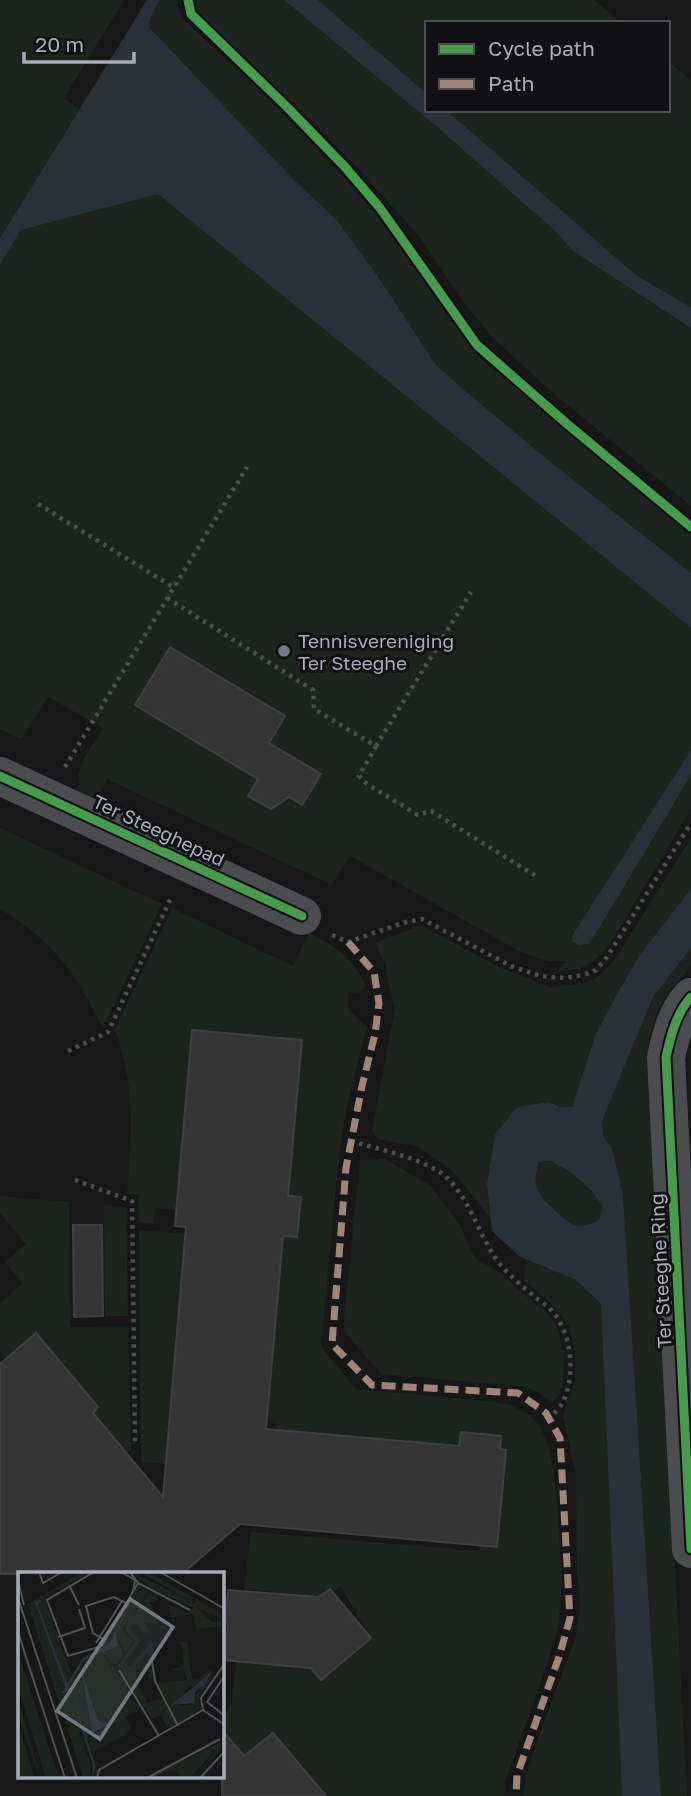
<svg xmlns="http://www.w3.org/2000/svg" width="691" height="1796" font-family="'Golos Text',sans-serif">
<rect width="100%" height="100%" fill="#171717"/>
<!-- green -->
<g fill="#1d241e">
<polygon points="0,0 124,0 64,98 79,109 0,238"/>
<polygon points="160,0 178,0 178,7 182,18 268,98 341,174 375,213 461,334 479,357 691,533 691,573 547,459 463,389 436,365 379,278 337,220 296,182 149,27 150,18"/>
<polygon points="195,0 284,0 436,126 554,230 573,251 691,328 691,506 554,394 492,337 462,300 419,236 368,179 313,122 196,13"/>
<polygon points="318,0 594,0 622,23 427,23 427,94"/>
<polygon points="668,61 691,80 691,307 637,276 446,110 668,110"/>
<path d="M158,194l533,434v122l-119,186 1,6 16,2 102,-169v34l-81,135c-15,19 -28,28 -53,27l9,-10h-18l-29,-10 -169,-95 -18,29 -225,-106 -12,25c-4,-3 -10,-6 -13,-10 -14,-19 11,-49 21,-66l-55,-31 -27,42 -21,-10v-464l21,-35z"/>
<path d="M0,828l162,76 -59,124c-10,-17 -18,-37 -30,-53 -19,-27 -44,-49 -73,-66z"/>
<polygon points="691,838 691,889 641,953 618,992 595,1036 572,1108 560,1107 549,1102 517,1107 495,1134 487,1184 491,1219 453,1171 418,1147 378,1139 372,1130 395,1008 389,986 386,966 375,943 418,926 424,927 501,968 549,987 581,984 597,978 614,961"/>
<path d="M172,908l121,58 16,-33c27,14 43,24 57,52l-6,8 -12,-1v17l19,18 -21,84 -7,43 -18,193 35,42 129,12 25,4 18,9 12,12 9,21 7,40 6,95 -4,46 -11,37 -41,114 -2,17h-198l-66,-33 -18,-27v-22l9,-8 6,-49 82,10 51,-31 -29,-49 -19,10 -78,-8 7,-57 228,19 13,-100 -212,-20 -13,-15 16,-180 14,1 4,-40 -113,14 -33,-3 -1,16 -16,-2 1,-27 -12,-1c5,-61 9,-105 -12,-165z"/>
<path d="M691,948c0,4 0,12 0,16 -3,9 -18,22 -24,31 -14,21 -22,49 -18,74l38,727h-26l-38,-602 -11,-46 -9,-12 -1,-15 51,-124z"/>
<polygon points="385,1159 431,1186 459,1224 475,1258 502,1274 516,1288 546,1312 556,1325 564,1352 563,1381 560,1395 552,1402 536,1391 520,1386 381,1374 343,1330 360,1160"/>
<path d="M550,1161c22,11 40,25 53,46l-4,13c-8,3 -17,8 -26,4 -8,-4 -32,-27 -36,-35 -3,-8 0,-18 1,-27z"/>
<polygon points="0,1196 69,1202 70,1327 128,1326 131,1451 126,1453 91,1411 98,1406 36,1332 6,1358 0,1351 0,1303 23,1283 5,1262 26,1244 0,1213"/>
<polygon points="104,1205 126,1207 128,1316 105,1316"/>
<polygon points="139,1230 186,1234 166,1464 141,1461"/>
<polygon points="526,1260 576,1280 601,1304 622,1796 523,1796 525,1782 535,1746 576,1636 580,1605 577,1573 576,1476 563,1416 575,1381 575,1351 569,1326 553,1305 524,1280"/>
</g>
<!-- water -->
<g fill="#2a3239" fill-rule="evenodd">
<polygon points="147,0 160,0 150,18 149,27 296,182 337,220 379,278 436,365 463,389 547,459 691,573 691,628 158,194 21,230 0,265 0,238"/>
<polygon points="284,0 318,0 427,94 427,110 446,110 637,276 691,307 691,328 573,251 554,230 436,126"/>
<polygon points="691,750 691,775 604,920 589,944 579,945 573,942 572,936"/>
<path d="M691,889v59l-38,49 -51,124 1,15 9,12 11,46 38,602h-39l-21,-492 -25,-24 -56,-23 -28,-26 -5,-47 8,-50 22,-27 32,-5 11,5h12l23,-71 23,-44 23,-39zM550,1161c22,10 40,25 53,46l-4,13c-8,4 -18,8 -26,4 -9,-4 -32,-26 -36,-35 -3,-8 0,-18 1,-27z"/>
</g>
<!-- building -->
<g fill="#353536" stroke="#3f4043" stroke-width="2">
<polygon points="170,647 285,716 269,743 321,774 302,805 289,797 271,809 248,796 258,779 135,705"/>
<polygon points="192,1030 302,1040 288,1196 301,1197 297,1237 283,1236 266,1429 459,1446 461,1432 501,1436 500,1449 506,1450 497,1547 240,1524 182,1574 0,1574 0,1364 36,1333 98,1407 93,1413 163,1497 186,1227 175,1226"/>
<polygon points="73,1225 102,1225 103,1316 74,1317"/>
<polygon points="330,1589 371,1638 321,1680 311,1668 222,1660 228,1590 318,1597"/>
<polygon points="222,1730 244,1756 273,1733 326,1796 222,1796"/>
</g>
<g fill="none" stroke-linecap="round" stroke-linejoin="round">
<!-- path -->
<g stroke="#4d4e52" stroke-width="4.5" stroke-dasharray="3.5 5" stroke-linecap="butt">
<polyline points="38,504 173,587"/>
<polyline points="167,598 313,690 314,709 376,746 471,592"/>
<polyline points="376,746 359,776 367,784 418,815 431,811 536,876"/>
<polyline points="65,767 247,467"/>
<polyline points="332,935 348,942 406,922 422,919 511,966 540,976 565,978 583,975 596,970 607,957 691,823"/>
<polyline points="68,1051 108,1032 171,898"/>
<path d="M351,1141c26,8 76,18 95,36 24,22 32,56 50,82 11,15 25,26 39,38 5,4 12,8 16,13 21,22 25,65 12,92 -3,6 -9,11 -13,16"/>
<polyline points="75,1180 132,1201 135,1442"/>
</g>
<!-- minor -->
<g stroke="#4b4c50" stroke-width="38">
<polyline points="0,776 302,916"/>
<path d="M691,997c-15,17 -20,38 -25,60l25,492"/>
</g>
<!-- quiet -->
<polyline stroke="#a18479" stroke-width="7" stroke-dasharray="14 7" stroke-linecap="butt" points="348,942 374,972 379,1003 375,1034 362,1086 346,1168 332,1344 372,1385 518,1393 546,1413 560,1438 570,1618 559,1657 517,1775 516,1796"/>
<!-- cycleway casing -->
<g stroke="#111113" stroke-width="13">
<g id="cycleway">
<polyline points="188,0 191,14 287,107 345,167 380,208 477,345 566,423 691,527"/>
<polyline points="0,776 302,916"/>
<path d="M691,997c-15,17 -20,38 -25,60l25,492"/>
</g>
</g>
<!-- cycleway -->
<use href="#cycleway" stroke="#469c4c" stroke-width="9"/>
</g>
<!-- markers -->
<circle fill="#757880" stroke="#111113" stroke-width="2.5" cx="284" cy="651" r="7"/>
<g text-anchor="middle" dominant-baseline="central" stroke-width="6" stroke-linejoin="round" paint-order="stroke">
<!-- poi labels -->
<g font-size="19" fill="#a8adb8" stroke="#111113" text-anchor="start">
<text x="298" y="640">Tennisvereniging<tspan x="298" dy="22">Ter Steeghe</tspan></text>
</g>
<!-- street labels -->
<g font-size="19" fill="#a8adb8" stroke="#111113">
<text transform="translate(159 830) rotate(25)">Ter Steeghepad</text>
<text transform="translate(660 1271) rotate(-93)">Ter Steeghe Ring</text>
</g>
</g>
<!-- overview -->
<g transform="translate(18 1572)">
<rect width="206" height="206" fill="#171717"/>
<path d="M65,0h8l-43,23 -3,6 26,72 -5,10 -31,-81 30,86 -5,2 12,6 9,34 -2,4 12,30 -1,14h-7l-55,-174zM114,0l58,29 -50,-29 13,3 41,23 -3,7 6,-5 20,11 7,9 -28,-13 16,15h11l1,4 -28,3 -2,-15 -20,3v11l-6,-24 21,9 3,-6 -44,-20zM120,14l11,5 -27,38 11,13 -8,10 -9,-18 24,-46 -32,57 -8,6 -16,6 19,-10zM132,20l10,6 -9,5 6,20 -13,-1 5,8 -2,4 -14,-11 -4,6 12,11 -17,22 6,5 21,-25 4,16 -6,3 4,12 -1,8 8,12 -12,-17v-24l-12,15v12l11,24 15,-5 14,26 -8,4 -8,-13 -9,4 -33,-53 17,-24 -10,-12 1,-6zM169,69l5,38 6,1 12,-11 5,4 -16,26 1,11 -22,13 -20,-40 29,-3 -3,-9 -13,-1 13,-5 -3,-21 -5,-2zM185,111l-12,22h-20l11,-6 5,-11zM101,71l4,11 -8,11 -9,-10h-4l25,30 -2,9 16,14 -25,13 9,-4 6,10 -6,8 -33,17 -5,-8 11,25 -4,9 2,-11 -14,-32 -13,-48 15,-27zM64,99l16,50 11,4 -23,15 6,-8zM0,80l41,126h-13l-28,-91zM0,125l22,81 -20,-57zM0,149l7,25 9,32h-16zM206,159v13l-28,34 23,-32 -29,32h-7l-9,-8 -25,8 72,-36z" fill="#1d241e" fill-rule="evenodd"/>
<path d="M121,17l-23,44 2,13 -34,14 -15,27 27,80 -4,11 1,-12 -21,-70 -3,-5 -8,3 4,-7 -30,-85 6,-3 -3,7 29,77 17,-26 24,-12zM84,85l-21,11 17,53 10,3 33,-15 -55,27 6,-4 -11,-64zM194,100l-9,14 -8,6 -1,11 -23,2z" fill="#2a3239"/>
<path fill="none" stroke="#515357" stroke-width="2" d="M21,0l4,11 19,-11M76,0l-47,28 21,56 34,-10 36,-63 -8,-11M103,0l14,8 -2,12M142,0l65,37M0,9l6,24M120,11l52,27M51,13l10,20M0,26l59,180M0,60l47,146M40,65l27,-9 -6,-19M87,68l-12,-7 -7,-27 28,-9 12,6M78,71l26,-42M134,89l3,20 23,45M101,98l40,66M207,103l-18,27 18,14M185,138l-2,-12 24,-35M185,138l22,15M79,206l2,-8 104,-60M129,206l73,-39M182,206l25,-27"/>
<path fill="#757880" fill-opacity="0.15" stroke="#757880" stroke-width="3.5" d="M112,27l43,28 -73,112 -43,-28z"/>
<rect width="206" height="206" fill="none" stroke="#a8adb8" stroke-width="3.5"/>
</g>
<!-- legend -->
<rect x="425" y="21" width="245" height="91" fill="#111113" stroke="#4d4f55" stroke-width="2"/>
<rect x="439" y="44" width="35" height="10" fill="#469c4c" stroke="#4d4f55" stroke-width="2"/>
<text x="488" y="56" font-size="21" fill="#a8adb8">Cycle path</text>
<rect x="439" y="79" width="35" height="10" fill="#a18479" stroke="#4d4f55" stroke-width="2"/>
<text x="488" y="91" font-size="21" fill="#a8adb8">Path</text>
<!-- scale -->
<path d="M24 52v10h110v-10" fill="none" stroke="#a8adb8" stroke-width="3.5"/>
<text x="35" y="52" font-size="21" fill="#a8adb8" stroke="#111113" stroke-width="5" paint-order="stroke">20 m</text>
</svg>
